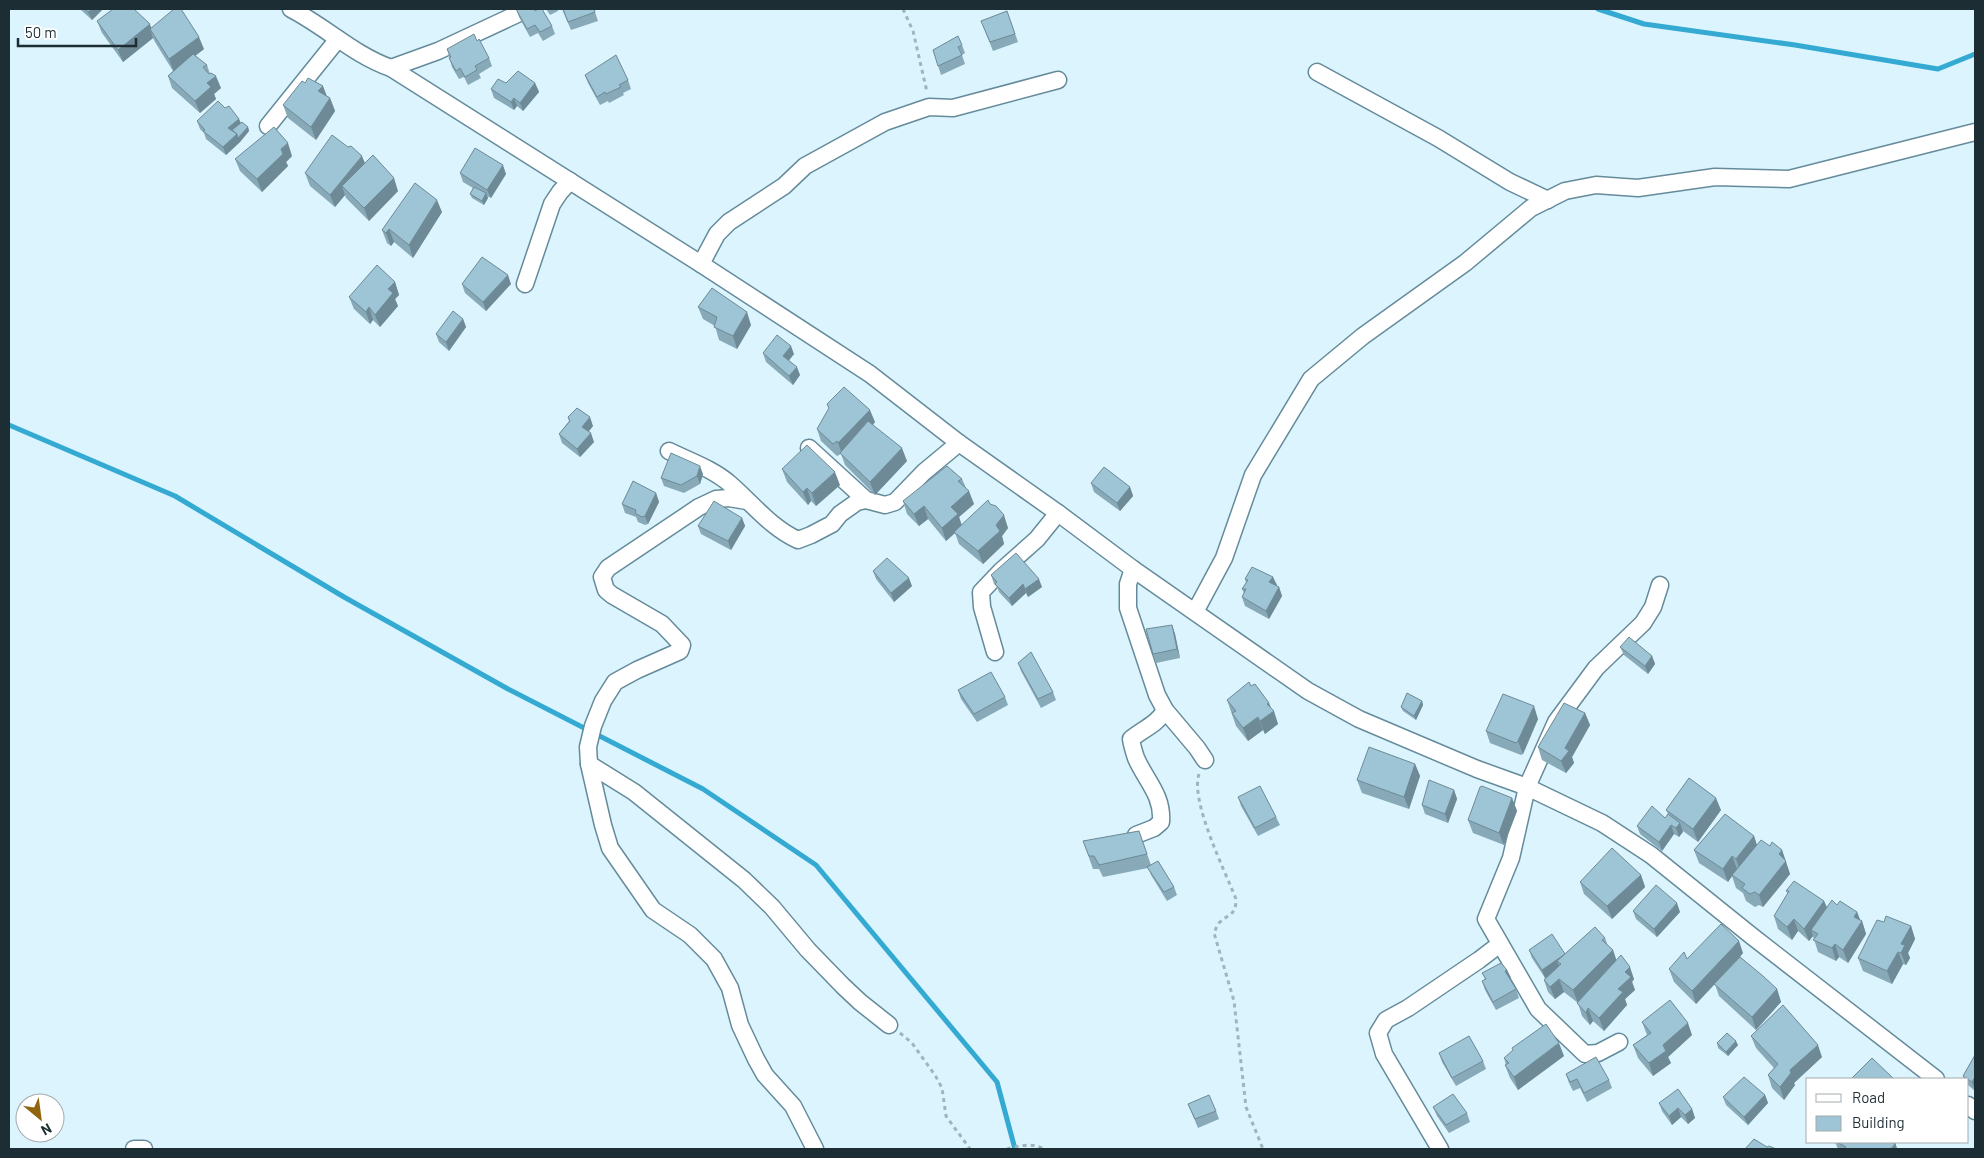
<svg xmlns="http://www.w3.org/2000/svg" width="1984" height="1158" font-family="Barlow,sans-serif">
<rect width="100%" height="100%" fill="#dbf4fe"/>
<g fill="none" stroke-linecap="round" stroke-linejoin="round">
<!-- stream -->
<g stroke="#34aad3" stroke-width="5">
<polyline points="1598,9 1644,24 1795,45 1938,69 1975,54"/>
<polyline points="9,425 175,496 344,597 508,689 703,789 816,865 997,1082 1015,1149"/>
</g>
<!-- minor casing -->
<g stroke="#658b9b" stroke-width="19">
<g id="minor">
<path d="M291,9c35,18 63,46 100,59l310,196 169,110 89,69 99,70 75,56 175,122 51,28 118,50 50,18 75,36 49,32 102,82 183,142"/>
<polyline points="391,68 438,51 528,9"/>
<polyline points="1317,72 1438,138 1510,182 1548,200"/>
<polyline points="268,126 338,39"/>
<polyline points="701,264 717,234 729,222 784,186 805,166 885,122 929,107 953,108 1058,80"/>
<polyline points="525,284 552,204 560,192 570,181"/>
<polyline points="809,448 866,500"/>
<path d="M669,451c20,10 44,18 61,33 22,19 41,44 68,56l13,-5 21,-11 8,-10 17,-12 9,-2 19,5 10,-3 29,-30 35,-29"/>
<polyline points="747,501 729,498 716,499 699,507 608,568 602,577 606,590 612,595 662,624 682,645 680,651 637,670 615,682 603,701 593,726 588,747 589,764 603,825 610,848 653,910 690,935 714,959 730,988 740,1025 756,1059 765,1075 793,1106 815,1149"/>
<polyline points="1133,569 1128,584 1128,608 1157,695 1165,710 1197,748 1205,760"/>
<polyline points="1195,612 1224,558 1253,475 1311,379 1363,336 1465,263 1531,208 1565,191 1596,185 1638,188 1715,177 1789,179 1975,132"/>
<polyline points="995,652 982,607 981,592 1001,571 1037,539 1058,513"/>
<polyline points="589,764 634,792 744,880 772,907 808,950 843,986 860,1002 889,1025"/>
<path d="M1136,835l18,-7 7,-6c2,-27 -15,-41 -25,-64 -2,-6 -4,-13 -5,-19 12,-10 27,-15 34,-29"/>
<polyline points="1619,1042 1598,1053 1585,1054 1538,1009 1486,919 1511,858 1527,787 1556,722 1596,668 1643,623 1653,607 1660,585"/>
<polyline points="1968,1105 1975,1111"/>
<polyline points="134,1149 144,1149"/>
<polyline points="1440,1149 1384,1054 1378,1033 1386,1020 1408,1008 1479,960 1500,944"/>
</g>
</g>
<!-- path -->
<g stroke="#9fb5be" stroke-width="3" stroke-dasharray="4 4" stroke-linecap="butt">
<polyline points="903,9 913,31 927,92"/>
<path d="M1199,774c-9,27 26,97 37,125 0,16 -6,14 -16,23 -3,2 -4,7 -6,11l20,68 12,106 17,42"/>
<polyline points="900,1033 912,1043 935,1075 942,1088 946,1116 970,1149"/>
<path d="M1007,1149c10,-3 27,-7 36,0"/>
</g>
<!-- minor -->
<use href="#minor" stroke="#fff" stroke-width="16"/>
</g>
<!-- wall -->
<g fill="#87a9b8">
<polygon points="80,9 103,9 92,20"/>
<polygon points="516,9 535,11 552,26 555,34 543,41 538,33 530,37 519,17"/>
<polygon points="546,9 557,9 558,11 550,15"/>
<polygon points="562,9 594,9 598,21 571,30"/>
<polygon points="1007,11 1018,42 993,51 981,21"/>
<polygon points="97,21 151,28 204,49 195,56 207,65 210,74 221,88 214,94 216,99 200,113 172,88 168,76 173,71 155,42 153,38 123,62 102,33"/>
<polygon points="477,41 489,58 492,66 479,74 481,78 468,85 464,77 459,79 452,67 447,49"/>
<polygon points="962,45 965,53 962,55 965,64 941,75 933,50"/>
<polygon points="585,75 628,80 631,89 623,93 624,95 609,103 608,101 600,105 588,83"/>
<polygon points="506,83 535,83 539,92 523,111 517,106 514,110 494,98 491,89"/>
<polygon points="327,96 330,98 335,111 316,140 288,118 283,105"/>
<polygon points="225,108 239,119 241,123 248,127 249,131 240,142 226,155 206,139 204,133 200,129 197,121"/>
<polygon points="292,156 286,162 288,166 262,192 240,171 235,159"/>
<polygon points="365,163 398,191 369,221 346,198 345,195 335,207 310,186 305,173"/>
<polygon points="460,173 506,174 491,198 487,196 488,198 484,205 472,198 470,194 473,188 463,182"/>
<polygon points="442,212 413,258 394,242 391,246 387,243 382,230"/>
<polygon points="395,282 399,295 395,299 398,306 380,327 373,320 370,324 354,309 349,297"/>
<polygon points="462,284 511,284 486,311 465,293"/>
<polygon points="698,307 751,325 737,349 719,340 715,326 703,319"/>
<polygon points="463,319 466,327 449,351 439,342 436,334"/>
<polygon points="763,353 794,354 789,360 800,375 793,385 766,362"/>
<polygon points="827,404 875,422 873,425 907,461 875,495 845,465 841,454 837,456 821,441 817,429 829,409"/>
<polygon points="568,417 593,426 588,432 594,442 580,457 562,443 559,434 569,421"/>
<polygon points="782,469 840,485 816,506 811,501 808,505 787,482"/>
<polygon points="703,474 700,484 684,493 664,486 661,478"/>
<polygon points="962,479 966,488 974,504 959,517 962,525 990,504 1008,528 1002,536 1004,544 983,564 959,544 955,533 946,541 928,519 919,526 907,514 903,501"/>
<polygon points="1091,483 1130,487 1133,496 1120,511 1094,492"/>
<polygon points="656,493 659,502 648,524 645,525 638,522 636,517 625,513 622,504"/>
<polygon points="742,518 745,526 731,550 701,534 698,526"/>
<polygon points="873,571 912,586 894,602 876,579"/>
<polygon points="991,575 1042,587 1028,597 1026,593 1012,606 999,592 997,587 994,584"/>
<polygon points="1273,577 1276,586 1279,587 1282,596 1269,619 1245,606 1242,597 1244,593 1242,589 1246,583 1245,579"/>
<polygon points="1172,625 1175,634 1180,658 1156,663 1153,654"/>
<polygon points="1620,647 1652,656 1655,664 1648,674 1624,655"/>
<polygon points="1018,663 1053,692 1056,700 1041,708 1021,671"/>
<polygon points="1251,686 1269,703 1278,724 1265,734 1263,730 1248,741 1236,726 1227,700"/>
<polygon points="958,690 1005,697 1008,705 977,722 961,699"/>
<polygon points="1422,701 1423,705 1416,720 1403,711 1401,707"/>
<polygon points="1585,713 1590,725 1572,757 1574,763 1566,773 1542,760 1538,747"/>
<polygon points="1538,719 1523,754 1521,755 1490,743 1486,731"/>
<polygon points="1415,764 1420,776 1409,809 1362,793 1357,780"/>
<polygon points="1454,790 1457,799 1448,823 1425,814 1422,805"/>
<polygon points="1238,797 1276,817 1280,825 1258,836 1241,806"/>
<polygon points="1512,798 1517,811 1504,845 1473,833 1468,820"/>
<polygon points="1666,810 1721,810 1698,842 1683,831 1679,837 1674,834 1662,851 1640,834 1637,826 1665,818 1668,814"/>
<polygon points="1139,831 1151,865 1174,887 1177,895 1167,901 1151,875 1148,868 1103,877 1099,869 1093,869 1083,841"/>
<polygon points="1754,836 1757,845 1770,846 1782,850 1790,874 1763,907 1759,905 1755,907 1746,901 1743,893 1736,888 1732,876 1728,882 1699,863 1694,850"/>
<polygon points="1641,875 1645,887 1612,919 1584,894 1580,882"/>
<polygon points="1786,891 1824,901 1827,907 1837,905 1857,912 1860,920 1862,921 1866,934 1848,963 1839,957 1836,961 1818,952 1813,936 1809,941 1798,931 1792,940 1778,929 1774,916 1788,894"/>
<polygon points="1633,911 1680,912 1657,937 1636,919"/>
<polygon points="1911,926 1915,939 1908,953 1910,958 1906,965 1903,964 1892,984 1863,971 1858,958"/>
<polygon points="1605,938 1608,946 1613,950 1616,960 1634,979 1632,982 1635,990 1625,999 1627,1005 1604,1031 1593,1021 1590,1025 1582,1016 1578,1003 1564,992 1555,999 1548,992 1544,980 1545,978 1532,958 1529,950 1566,954"/>
<polygon points="1743,953 1740,957 1777,989 1781,1002 1756,1030 1719,996 1715,984 1696,1004 1674,982 1669,969 1687,959"/>
<polygon points="1507,970 1511,978 1510,979 1516,989 1519,998 1496,1010 1485,990 1482,981 1485,979 1482,973"/>
<polygon points="1642,1022 1692,1035 1668,1057 1671,1063 1653,1076 1638,1058 1633,1045 1647,1035"/>
<polygon points="1751,1036 1822,1057 1794,1083 1795,1085 1784,1100 1772,1088 1768,1075 1774,1068 1756,1048"/>
<polygon points="1717,1043 1738,1045 1728,1056 1718,1048"/>
<polygon points="1439,1053 1483,1061 1486,1069 1456,1086 1442,1062"/>
<polygon points="1975,1055 1975,1091 1968,1085 1968,1079 1964,1079 1963,1076"/>
<polygon points="1564,1056 1518,1090 1510,1078 1505,1065 1506,1065 1504,1058"/>
<polygon points="1566,1074 1609,1080 1612,1088 1587,1102 1580,1088 1573,1091 1569,1083"/>
<polygon points="1765,1095 1768,1103 1748,1125 1726,1105 1723,1097"/>
<polygon points="1659,1103 1692,1109 1695,1118 1688,1124 1681,1117 1672,1125 1662,1111"/>
<polygon points="1188,1104 1216,1111 1219,1119 1198,1128"/>
<polygon points="1433,1107 1467,1113 1470,1122 1449,1133 1437,1116"/>
<polygon points="1835,1142 1895,1142 1897,1149 1838,1149"/>
</g>
<!-- shaded-wall -->
<g fill="#6e8a96">
<polygon points="92,9 103,9 92,20 88,12"/>
<polygon points="150,24 153,34 150,29 153,38 123,62 118,50"/>
<polygon points="199,37 204,49 174,72 169,59"/>
<polygon points="216,76 221,88 214,94 216,99 200,113 195,101 207,83"/>
<polygon points="535,83 539,92 523,111 520,103"/>
<polygon points="323,86 328,99 318,91"/>
<polygon points="330,98 335,111 316,140 311,127"/>
<polygon points="514,98 517,106 514,110 511,102"/>
<polygon points="239,119 242,127 233,135 228,128"/>
<polygon points="248,127 249,131 240,142 226,155 223,147 237,134"/>
<polygon points="288,143 292,156 286,162 288,166 262,192 257,179 281,149"/>
<polygon points="362,156 367,168 342,186 345,195 335,207 330,195"/>
<polygon points="503,165 506,174 491,198 487,190"/>
<polygon points="394,178 398,191 369,221 364,208"/>
<polygon points="486,193 488,198 484,205 482,201"/>
<polygon points="437,200 442,212 413,258 409,245"/>
<polygon points="389,229 394,242 391,246 386,233"/>
<polygon points="508,275 511,284 486,311 483,302"/>
<polygon points="395,282 399,295 395,299 398,306 380,327 375,315 388,289"/>
<polygon points="369,307 373,320 370,324 366,312"/>
<polygon points="747,312 751,325 737,349 733,336"/>
<polygon points="463,319 466,327 449,351 446,342"/>
<polygon points="791,346 794,354 786,364 783,356"/>
<polygon points="797,367 800,375 793,385 789,376"/>
<polygon points="870,410 875,422 843,456 838,443"/>
<polygon points="590,417 593,426 585,436 582,427"/>
<polygon points="591,433 594,442 580,457 577,449"/>
<polygon points="902,448 907,461 875,495 870,482"/>
<polygon points="700,466 703,474 700,484 697,476"/>
<polygon points="835,472 840,485 816,506 812,493"/>
<polygon points="1130,487 1133,496 1120,511 1117,503"/>
<polygon points="807,488 811,501 808,505 803,492"/>
<polygon points="969,491 974,504 959,517 962,527 954,532 955,533 946,541 942,528 951,507"/>
<polygon points="656,493 659,502 648,524 645,516"/>
<polygon points="924,506 928,519 919,526 914,514"/>
<polygon points="1004,515 1008,528 1002,536 1004,544 983,564 978,551 996,525"/>
<polygon points="742,518 745,526 731,550 728,541"/>
<polygon points="1273,577 1277,585 1272,591 1269,582"/>
<polygon points="909,578 912,586 894,602 891,593"/>
<polygon points="1039,579 1042,587 1028,597 1025,589"/>
<polygon points="1023,584 1026,593 1012,606 1009,598"/>
<polygon points="1279,587 1282,596 1269,619 1266,611"/>
<polygon points="1172,625 1175,634 1180,658 1177,649"/>
<polygon points="1652,656 1655,664 1648,674 1645,666"/>
<polygon points="1422,701 1423,705 1416,720 1414,716"/>
<polygon points="1269,703 1272,712 1274,711 1278,724 1265,734 1260,721 1267,704"/>
<polygon points="1534,706 1538,719 1523,754 1518,741"/>
<polygon points="1585,713 1590,725 1572,757 1574,763 1566,773 1561,761 1565,748"/>
<polygon points="1258,717 1263,730 1248,741 1243,728"/>
<polygon points="1415,764 1420,776 1409,809 1404,797"/>
<polygon points="1454,790 1457,799 1448,823 1445,814"/>
<polygon points="1512,798 1517,811 1504,845 1499,833"/>
<polygon points="1716,798 1721,810 1698,842 1693,829"/>
<polygon points="1680,823 1683,832 1679,837 1676,828"/>
<polygon points="1671,825 1674,834 1662,851 1659,842"/>
<polygon points="1754,836 1758,849 1741,872 1736,859"/>
<polygon points="1782,850 1790,874 1763,907 1759,895"/>
<polygon points="1732,856 1737,869 1728,882 1723,869"/>
<polygon points="1641,875 1645,887 1612,919 1607,906"/>
<polygon points="1824,901 1829,914 1811,930 1813,936 1809,941 1804,929"/>
<polygon points="1677,903 1680,912 1657,937 1654,929"/>
<polygon points="1857,912 1861,922 1862,921 1866,934 1848,963 1843,950 1854,917"/>
<polygon points="1794,919 1798,931 1792,940 1787,927"/>
<polygon points="1911,926 1915,939 1908,953 1910,958 1906,965 1901,953 1901,944"/>
<polygon points="1739,941 1743,953 1696,1004 1692,991"/>
<polygon points="1835,944 1839,957 1836,961 1832,948"/>
<polygon points="1613,950 1617,962 1578,1003 1573,990"/>
<polygon points="1898,952 1903,964 1892,984 1887,971"/>
<polygon points="1565,954 1561,964 1557,961 1560,968 1545,978 1542,970"/>
<polygon points="1630,967 1634,979 1632,982 1635,990 1625,999 1627,1005 1604,1031 1599,1018 1625,972"/>
<polygon points="1507,970 1511,978 1508,979 1505,971"/>
<polygon points="1559,979 1564,992 1555,999 1550,987"/>
<polygon points="1777,989 1781,1002 1756,1030 1752,1017"/>
<polygon points="1588,1008 1593,1021 1590,1025 1586,1013"/>
<polygon points="1688,1023 1692,1035 1668,1057 1671,1063 1653,1076 1649,1063 1663,1045"/>
<polygon points="1736,1041 1738,1045 1728,1056 1726,1052"/>
<polygon points="1559,1043 1564,1056 1518,1090 1514,1077"/>
<polygon points="1818,1045 1822,1057 1794,1083 1795,1085 1784,1100 1780,1087 1790,1070"/>
<polygon points="1975,1077 1975,1091 1972,1082"/>
<polygon points="1765,1095 1768,1103 1748,1125 1744,1117"/>
<polygon points="1678,1108 1681,1117 1672,1125 1669,1116"/>
<polygon points="1692,1109 1695,1118 1688,1124 1685,1115"/>
<polygon points="1888,1142 1895,1142 1897,1149 1891,1149"/>
</g>
<!-- building -->
<g fill="#9dc5d6" stroke="#6e8a96">
<polygon points="85,9 92,9 88,12"/>
<polygon points="113,9 134,9 150,24 118,50 97,21"/>
<polygon points="174,9 181,9 199,37 169,59 150,29"/>
<polygon points="516,9 534,9 535,11 538,9 542,9 552,26 540,32 535,25 527,29"/>
<polygon points="563,9 594,9 595,12 568,22"/>
<polygon points="1007,11 1015,34 990,42 981,21"/>
<polygon points="474,34 477,41 479,39 489,58 475,66 477,70 465,77 460,68 456,71 449,58 451,57 447,49"/>
<polygon points="958,36 962,45 958,47 962,55 938,66 933,50"/>
<polygon points="193,54 207,65 203,67 209,74 211,73 216,76 207,83 211,87 195,101 168,76"/>
<polygon points="616,55 628,80 619,85 621,87 606,94 605,92 597,97 585,75"/>
<polygon points="518,71 535,83 520,103 514,98 511,102 491,89 498,79 506,83"/>
<polygon points="308,78 323,86 318,91 330,98 311,127 283,105 302,81 305,83"/>
<polygon points="218,101 225,108 229,106 239,119 228,128 237,134 223,147 203,131 205,130 197,121"/>
<polygon points="242,122 248,127 238,138 237,134 232,130"/>
<polygon points="274,127 288,143 281,149 283,154 257,179 235,159"/>
<polygon points="332,135 348,147 351,146 362,156 330,195 305,173"/>
<polygon points="475,148 503,165 487,190 460,173"/>
<polygon points="373,155 394,178 364,208 342,186"/>
<polygon points="415,183 437,200 409,245 389,229 386,233 382,230"/>
<polygon points="474,187 486,193 482,201 470,194"/>
<polygon points="482,257 508,275 483,302 462,284"/>
<polygon points="377,265 395,282 388,289 393,293 375,315 369,307 366,312 349,297"/>
<polygon points="712,288 747,312 733,336 714,327 717,317 698,307"/>
<polygon points="453,311 463,319 446,342 436,334"/>
<polygon points="777,335 791,346 783,356 797,367 789,376 763,353"/>
<polygon points="844,387 870,410 838,443 837,441 833,444 817,429 829,408 827,404"/>
<polygon points="577,408 590,417 582,427 591,433 577,449 559,434 570,421 568,417"/>
<polygon points="868,421 902,448 870,482 840,453"/>
<polygon points="807,445 835,472 812,493 807,488 803,492 782,469"/>
<polygon points="671,453 700,466 697,476 681,485 661,478"/>
<polygon points="947,466 962,479 958,481 969,491 951,507 958,514 942,528 924,506 914,514 903,501"/>
<polygon points="1104,467 1130,487 1117,503 1091,483"/>
<polygon points="633,481 656,493 645,516 642,517 635,513 636,510 622,504"/>
<polygon points="988,500 990,504 996,506 1004,515 996,525 1000,531 978,551 954,532"/>
<polygon points="714,501 742,518 728,541 698,526"/>
<polygon points="1016,553 1039,579 1025,589 1023,584 1009,598 995,584 997,582 991,575"/>
<polygon points="887,558 909,578 891,593 873,571"/>
<polygon points="1252,567 1273,577 1269,582 1279,587 1266,611 1242,597 1246,589 1242,589 1248,580 1245,579"/>
<polygon points="1172,625 1177,649 1153,654 1146,629"/>
<polygon points="1629,637 1652,656 1645,666 1620,647"/>
<polygon points="1031,652 1053,692 1038,699 1018,663"/>
<polygon points="991,672 1005,697 974,714 958,690"/>
<polygon points="1249,682 1251,686 1255,684 1269,703 1267,704 1274,711 1260,721 1258,717 1243,728 1232,713 1236,711 1227,700"/>
<polygon points="1407,693 1422,701 1414,716 1401,707"/>
<polygon points="1503,694 1534,706 1518,741 1516,743 1486,731"/>
<polygon points="1564,703 1585,713 1565,748 1569,751 1561,761 1538,747"/>
<polygon points="1369,747 1415,764 1404,797 1357,780"/>
<polygon points="1689,778 1716,798 1693,829 1666,810"/>
<polygon points="1429,780 1454,790 1445,814 1422,805"/>
<polygon points="1260,786 1276,817 1255,828 1238,797"/>
<polygon points="1482,786 1512,798 1499,833 1468,820 1480,787"/>
<polygon points="1652,806 1665,818 1668,814 1680,823 1676,828 1671,825 1659,842 1637,826"/>
<polygon points="1725,814 1754,836 1736,859 1732,856 1723,869 1694,850"/>
<polygon points="1139,831 1147,854 1099,865 1094,856 1089,856 1083,841"/>
<polygon points="1761,840 1770,846 1772,842 1782,850 1779,854 1786,861 1759,895 1755,892 1750,894 1742,888 1745,884 1732,875"/>
<polygon points="1612,848 1641,875 1607,906 1580,882"/>
<polygon points="1158,861 1174,887 1164,892 1147,867"/>
<polygon points="1794,881 1824,901 1804,929 1794,919 1787,927 1774,916 1789,891 1786,891"/>
<polygon points="1656,885 1677,903 1654,929 1633,911"/>
<polygon points="1832,900 1837,905 1840,901 1857,912 1854,917 1862,921 1843,950 1835,944 1832,948 1813,940 1818,934 1811,930"/>
<polygon points="1886,916 1911,926 1901,944 1905,945 1901,953 1898,952 1887,971 1858,958 1877,920 1884,922"/>
<polygon points="1721,924 1739,941 1692,991 1669,969 1684,952 1687,959"/>
<polygon points="1595,927 1605,938 1602,940 1613,950 1573,990 1559,979 1550,987 1544,980 1561,964 1557,961"/>
<polygon points="1552,934 1565,954 1542,970 1529,950"/>
<polygon points="1621,955 1630,967 1625,972 1631,977 1618,989 1623,992 1599,1018 1588,1008 1586,1013 1577,1003"/>
<polygon points="1740,957 1763,976 1777,989 1752,1017 1714,984"/>
<polygon points="1501,963 1507,970 1505,971 1516,989 1493,1002 1482,981 1486,979 1482,973"/>
<polygon points="1670,1000 1688,1023 1663,1045 1666,1051 1649,1063 1633,1045 1651,1033 1642,1022"/>
<polygon points="1783,1005 1818,1045 1790,1070 1791,1073 1780,1087 1768,1075 1778,1064 1751,1036"/>
<polygon points="1546,1024 1559,1043 1514,1077 1505,1065 1509,1063 1504,1058 1513,1050 1512,1048"/>
<polygon points="1727,1033 1736,1041 1726,1052 1717,1043"/>
<polygon points="1469,1036 1483,1061 1452,1078 1439,1053"/>
<polygon points="1975,1055 1975,1077 1972,1082 1963,1076"/>
<polygon points="1596,1057 1609,1080 1584,1093 1577,1079 1570,1082 1566,1074"/>
<polygon points="1872,1058 1894,1079 1851,1079"/>
<polygon points="1744,1077 1765,1095 1744,1117 1723,1097"/>
<polygon points="1678,1089 1692,1109 1685,1115 1678,1108 1669,1116 1659,1103"/>
<polygon points="1453,1094 1467,1113 1446,1125 1433,1107"/>
<polygon points="1209,1095 1216,1111 1195,1119 1188,1104"/>
<polygon points="1754,1139 1767,1147 1769,1146 1776,1149 1745,1149"/>
<polygon points="1837,1142 1892,1142 1895,1144 1891,1149 1844,1149 1846,1147"/>
</g>
<!-- border -->
<rect width="1984" height="1158" fill="none" stroke="#1d2d34" stroke-width="20"/>
<!-- legend -->
<rect x="1806" y="1078" width="162" height="65" fill="#ffffff" stroke="#a5abae"/>
<rect x="1816" y="1094" width="25" height="8" fill="#ffffff" stroke="#a5abae"/>
<text x="1852" y="1103" font-size="15" fill="#1d2d34">Road</text>
<rect x="1816" y="1116" width="25" height="15" fill="#9dc5d6" stroke="#a5abae"/>
<text x="1852" y="1128" font-size="15" fill="#1d2d34">Building</text>
<!-- north arrow -->
<g transform="translate(40 1118) rotate(151)"><circle r="24" fill="#ffffff" stroke="#a5abae"/>
<path d="M0-4L9 19L0 12L-9 19Z" fill="#91650e"/>
<text y="-8" font-size="14" font-weight="bold" text-anchor="middle" fill="#1d2d34">N</text>
</g>
<!-- scale -->
<path d="M18 38v8h118v-8" fill="none" stroke="#1d2d34" stroke-width="2.5"/>
<text x="25" y="38" font-size="15" fill="#1d2d34" stroke="#ffffff" stroke-width="4" paint-order="stroke">50 m</text>
</svg>
